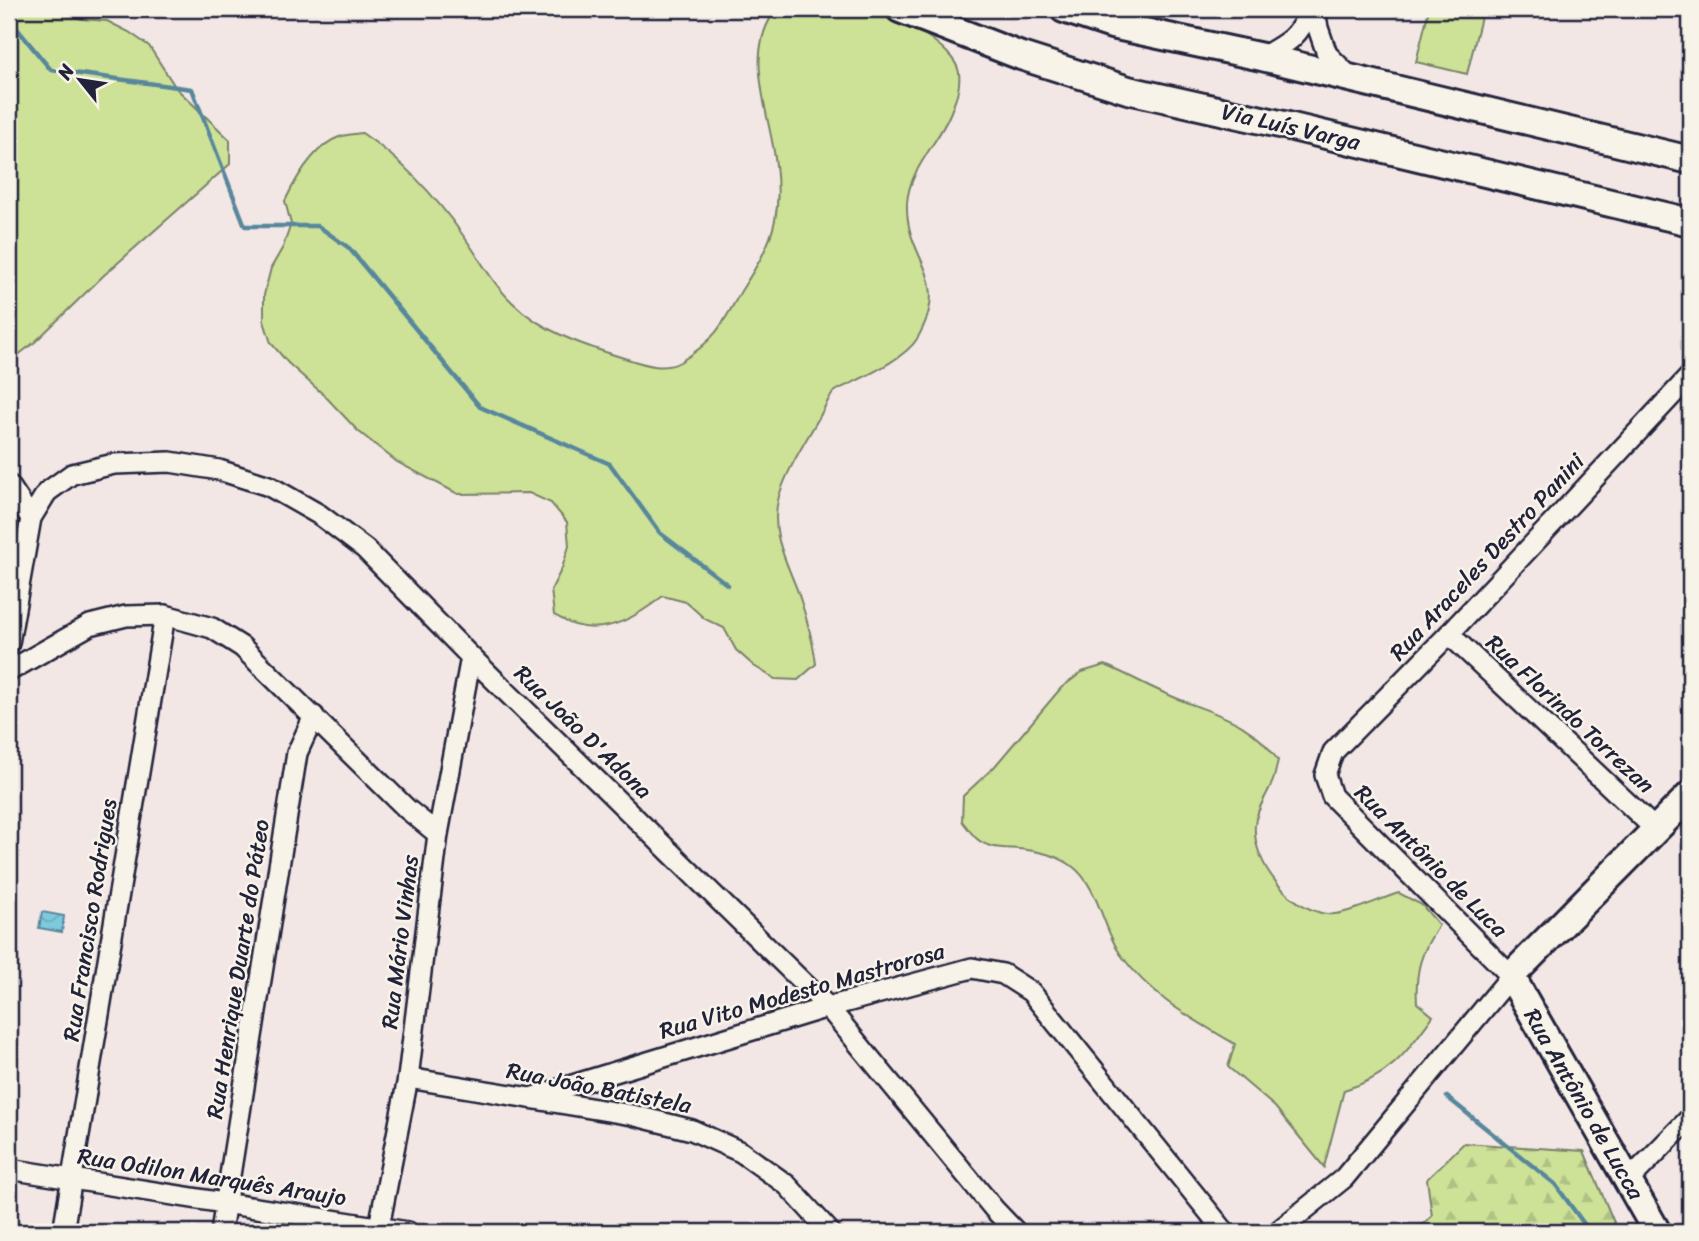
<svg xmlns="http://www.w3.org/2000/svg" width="1699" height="1241" font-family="Sriracha,sans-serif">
<defs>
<pattern id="forest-firs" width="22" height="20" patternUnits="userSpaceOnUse" patternTransform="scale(1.75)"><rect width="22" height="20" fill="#cde297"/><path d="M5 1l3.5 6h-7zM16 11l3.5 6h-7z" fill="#b0c283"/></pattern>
<pattern id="water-waves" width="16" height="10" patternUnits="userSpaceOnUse" patternTransform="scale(1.75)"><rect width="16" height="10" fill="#7ecadd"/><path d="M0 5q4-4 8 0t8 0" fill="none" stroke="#6dadbf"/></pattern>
</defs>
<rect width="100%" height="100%" fill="#f3e7e6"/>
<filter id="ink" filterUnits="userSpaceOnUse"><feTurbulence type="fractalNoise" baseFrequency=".0143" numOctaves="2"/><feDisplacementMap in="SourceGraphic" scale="14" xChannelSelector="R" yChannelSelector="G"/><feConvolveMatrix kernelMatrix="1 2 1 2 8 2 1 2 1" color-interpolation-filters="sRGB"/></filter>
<g filter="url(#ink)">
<!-- green -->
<g fill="#cde297" stroke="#788269" stroke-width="2">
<polygon points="9,9 51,9 82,19 107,21 129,32 149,46 176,88 230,140 230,164 103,276 35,342 9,362"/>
<path d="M777,9c30,0 61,-3 90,0 24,2 89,38 92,64 2,14 -4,29 -9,41 -12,29 -42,57 -43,90 -2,57 47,71 10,135 -11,18 -47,35 -65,44 -6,3 -15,6 -19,10 -5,6 -9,16 -13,23 -15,26 -32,52 -41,80 -10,36 7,64 19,96 8,24 15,47 18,72l-18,16 -23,-1 -21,-13 -18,-16 -12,-22 -19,-9 -19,-17 -23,-6c-24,19 -55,39 -88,29 -7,-1 -14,-7 -21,-10l-3,-25 11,-22 7,-22 -2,-24 -16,-19 -22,-10 -71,1 -61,-32 -39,-31 -33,-35 -37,-33 -17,-20 -7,-22v-26l7,-27 12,-21 8,-23 -6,-23c11,-23 29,-55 54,-64 7,-3 16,-3 23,-4 40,27 75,65 103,105 15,21 28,46 47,64 30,30 73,44 112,56 17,5 39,14 56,4 34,-20 43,-38 61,-71 14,-22 29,-45 34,-71 5,-25 2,-55 -3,-79 -8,-42 -26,-95 5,-132z"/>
<polygon points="1429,9 1483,9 1467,74 1416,62"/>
<path d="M1105,665c22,9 42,21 64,30 44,20 78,22 109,65 -2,8 -3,18 -7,25 -6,13 -15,26 -16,40 -3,38 35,84 72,89 16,3 54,-16 72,-21l23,12 17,20c-18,27 -24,45 -22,78l16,13c-28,38 -42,60 -89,74l-20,77 -49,-60 -47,-40 7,-23c-44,-26 -83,-46 -114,-89 -18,-25 -22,-69 -49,-89 -12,-9 -30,-14 -45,-16 -18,-3 -37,1 -51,-12 -5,-5 -10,-12 -14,-17l1,-25 32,-30 66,-78 21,-16z"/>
</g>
<!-- forest -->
<polygon fill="url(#forest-firs)" stroke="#788269" stroke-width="2" points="1464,1143 1584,1151 1618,1232 1414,1232 1432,1216 1427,1179"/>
<!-- water -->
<polygon fill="url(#water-waves)" stroke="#59879c" stroke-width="2" points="42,912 64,916 62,932 39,928"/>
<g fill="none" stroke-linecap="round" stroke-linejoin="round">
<!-- stream -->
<g stroke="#59879c" stroke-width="4.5">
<polyline points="9,19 51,70 192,89 245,226 318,226 349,248 480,407 610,464 660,533 728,585"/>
<polyline points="1447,1097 1555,1184 1590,1232"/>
</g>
<!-- street casing -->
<g stroke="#22223b" stroke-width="24">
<g id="street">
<polyline points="1315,9 1318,28 1327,54 1352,79"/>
<path d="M1262,57c24,-13 39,-21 47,-48"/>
<polyline points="9,485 31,518"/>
<polyline points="1449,634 1656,830"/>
<polyline points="9,643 31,518 47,492 72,474 114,464 170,462 219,470 269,486 320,515 365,549 471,657 828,1007 994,1209 1016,1232"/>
<polyline points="9,671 90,625 126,616 165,615 212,628 242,647 407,809 438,834"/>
<polyline points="408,1078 632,1115 692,1130 741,1152 787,1185 830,1232"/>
<polyline points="530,1098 828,1007 972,968 1003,974 1031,992 1225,1232"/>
<polyline points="9,1169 408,1232"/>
<polyline points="1628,1181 1690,1118"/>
<polyline points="63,1232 165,615"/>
<polyline points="221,1232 297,753 314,716"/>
<polyline points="378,1232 408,1078 438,834 471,657"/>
<polyline points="1277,1232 1344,1178 1511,976 1332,796 1325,775 1333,752 1449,634 1690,376"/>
</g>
</g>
<!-- secondary casing -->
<g stroke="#22223b" stroke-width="32">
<g id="secondary">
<polyline points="900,9 1021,56 1128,90 1284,125 1690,222"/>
<polyline points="1064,9 1112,25 1262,57 1690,160"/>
<polyline points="1657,1232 1511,976 1690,795"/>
</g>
</g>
<!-- street -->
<use href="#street" stroke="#f7f3e8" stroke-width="19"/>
<!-- secondary -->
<use href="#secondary" stroke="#f7f3e8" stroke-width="26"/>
</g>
</g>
<g text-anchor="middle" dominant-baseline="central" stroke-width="5" stroke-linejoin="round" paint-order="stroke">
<!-- street labels -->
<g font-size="23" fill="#22223b" stroke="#f7f3e8">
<text transform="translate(1291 127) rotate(13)">Via Luís Varga</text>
<text transform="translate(1487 557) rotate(-47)">Rua Araceles Destro Panini</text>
<text transform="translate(1570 714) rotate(43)">Rua Florindo Torrezan</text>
<text transform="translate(583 732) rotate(44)">Rua João D'Adona</text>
<text transform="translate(1431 861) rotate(45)">Rua Antônio de Luca</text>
<text transform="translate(90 920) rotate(-81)">Rua Francisco Rodrigues</text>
<text transform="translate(400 942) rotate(-83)">Rua Mário Vinhas</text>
<text transform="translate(238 969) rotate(-81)">Rua Henrique Duarte do Páteo</text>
<text transform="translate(802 991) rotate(-16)">Rua Vito Modesto Mastrorosa</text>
<text transform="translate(599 1088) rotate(11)">Rua João Batistela</text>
<text transform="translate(1584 1104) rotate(60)">Rua Antônio de Lucca</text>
<text transform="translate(212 1177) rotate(9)">Rua Odilon Marquês Araujo</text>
</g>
</g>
<!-- margin -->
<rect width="1699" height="1241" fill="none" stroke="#f7f3e8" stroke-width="35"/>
<rect x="18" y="18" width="1664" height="1206" fill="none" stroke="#22223b" stroke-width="2.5" filter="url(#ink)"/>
<!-- north arrow -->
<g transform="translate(80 80) rotate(300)" stroke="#f7f3e8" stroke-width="5" paint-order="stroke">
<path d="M0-5L12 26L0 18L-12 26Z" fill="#22223b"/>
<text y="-10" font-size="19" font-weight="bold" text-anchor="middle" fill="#22223b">N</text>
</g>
</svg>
